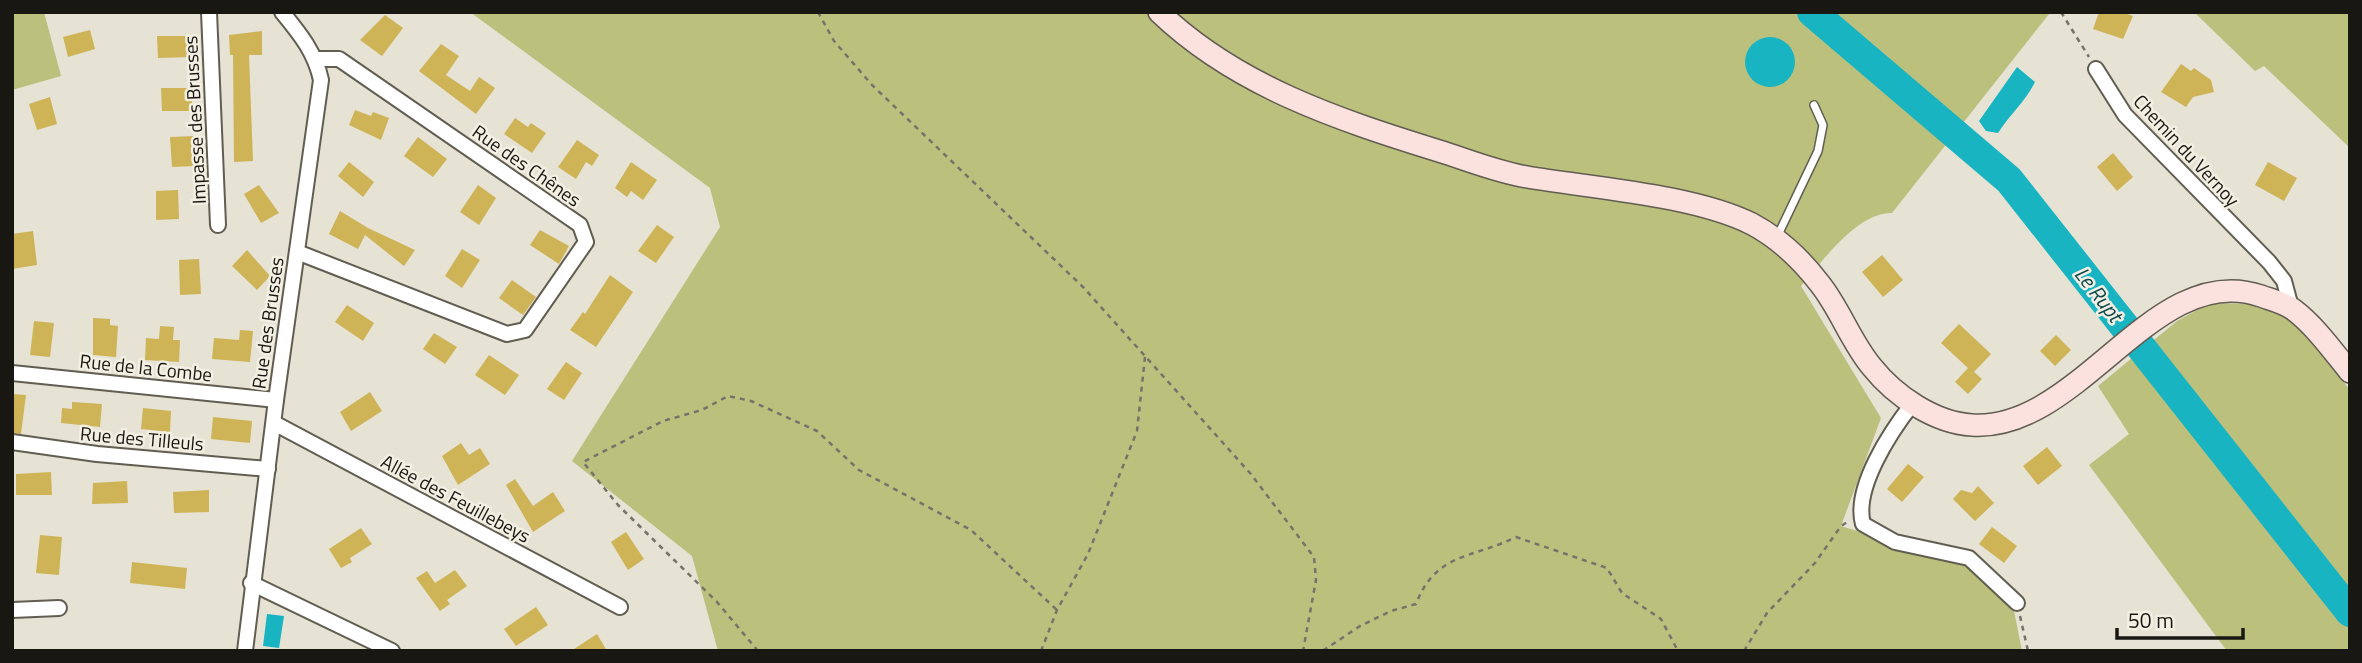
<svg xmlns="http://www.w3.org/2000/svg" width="2362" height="663" font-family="'Titillium Web',sans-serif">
<rect width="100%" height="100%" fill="#e6e2d4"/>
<!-- green -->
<g fill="#bcc07d">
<polygon points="12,12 44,12 61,76 12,90"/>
<path d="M470,12h1578l1,2 -157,199c-35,-1 -70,49 -91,73l80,132 -40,108 126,40 47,45 8,40h-1304l-26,-95 -120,-95 148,-234 -10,-39z"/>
<polygon points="2194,12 2350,12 2350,148 2264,66 2255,71"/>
<polygon points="2210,303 2254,304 2292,317 2350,390 2350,651 2227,651 2089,465 2129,434 2098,386 2177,321"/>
</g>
<!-- water -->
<g fill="#18b4c2">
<circle cx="1770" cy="62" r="25"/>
<path d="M2017,67l18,15c-10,20 -25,32 -37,51l-12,-2 -7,-10z"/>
<polygon points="267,614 284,616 279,648 263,646"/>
</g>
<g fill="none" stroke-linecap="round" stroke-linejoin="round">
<!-- river -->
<polyline stroke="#18b4c2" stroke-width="30" points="1812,12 2009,180 2350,612"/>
</g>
<!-- building -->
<g fill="#ceb457">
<polygon points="2099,12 2122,12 2133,16 2123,39 2093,29"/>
<polygon points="385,15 403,28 382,56 360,40"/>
<polygon points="90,30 95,49 68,57 63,37"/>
<polygon points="262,31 262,55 249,55 253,161 234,162 233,55 230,55 229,35"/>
<polygon points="157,36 189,36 190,57 158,58"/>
<polygon points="441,44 459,56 446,75 470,91 479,77 495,88 476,114 419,71"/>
<polygon points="2181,64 2191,71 2194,68 2211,80 2214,92 2193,97 2186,107 2161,92"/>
<polygon points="161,88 192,88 192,111 162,111"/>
<polygon points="50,97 57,124 37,130 29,104"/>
<polygon points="355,110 371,116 373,112 389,118 381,140 349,125"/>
<polygon points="515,118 528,127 531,123 546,133 532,153 504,134"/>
<polygon points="195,136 196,166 172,167 170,137"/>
<polygon points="418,137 447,159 433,177 404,156"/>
<polygon points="577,140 599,155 592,166 586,162 576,179 558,167"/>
<polygon points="2113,153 2133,177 2117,191 2097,167"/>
<polygon points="349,162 374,182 363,197 338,176"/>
<polygon points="631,162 657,180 643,200 631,191 627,197 615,188"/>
<polygon points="2268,162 2297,178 2284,201 2255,185"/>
<polygon points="259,185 279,213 261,223 244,194"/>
<polygon points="478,185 496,198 479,225 460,212"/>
<polygon points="178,190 179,219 156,220 156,191"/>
<polygon points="340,211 368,228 415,250 404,266 365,235 358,249 329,234"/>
<polygon points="657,225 674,237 656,263 638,251"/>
<polygon points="540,230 569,246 559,264 530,245"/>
<polygon points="33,231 37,265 12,269 12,234"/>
<polygon points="462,249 480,260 462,288 445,276"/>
<polygon points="247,250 270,276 257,290 232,266"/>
<polygon points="1882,255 1903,280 1883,297 1862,272"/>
<polygon points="199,259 201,294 180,295 179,260"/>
<polygon points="610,275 633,292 596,347 570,330 583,312 585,314"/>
<polygon points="512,280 536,297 523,315 499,298"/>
<polygon points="347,305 374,323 363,341 335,322"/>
<polygon points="93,318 110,319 110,325 118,326 116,357 93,355"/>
<polygon points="34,321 54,323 50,357 30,355"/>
<polygon points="1959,324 1991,354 1974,372 1982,379 1968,394 1955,382 1968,368 1941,343"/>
<polygon points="160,326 174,327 173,340 180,340 179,362 145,360 146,338 159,339"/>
<polygon points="240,330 253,331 250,362 212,359 214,338 239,340"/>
<polygon points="434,333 457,347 445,364 423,349"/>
<polygon points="2056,335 2071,350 2055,366 2040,351"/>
<polygon points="489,355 519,375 505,395 475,375"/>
<polygon points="566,362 582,373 564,400 547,389"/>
<polygon points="370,392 382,411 351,431 340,412"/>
<polygon points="12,394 26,395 21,434 12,433"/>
<polygon points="72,402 102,404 100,427 61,423 62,408 72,409"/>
<polygon points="143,408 171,411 170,432 141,429"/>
<polygon points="213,417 252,421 250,443 211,439"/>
<polygon points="461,443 469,455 480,448 490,464 458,485 442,456"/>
<polygon points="2047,447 2062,466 2038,485 2023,466"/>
<polygon points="1908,464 1924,477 1902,502 1887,489"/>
<polygon points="51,472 52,495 16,495 16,474"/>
<polygon points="515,479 533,506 553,492 565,511 533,532 506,485"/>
<polygon points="127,481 128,503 92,504 93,483"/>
<polygon points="1978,486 1994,503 1975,521 1953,499 1961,490 1972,493"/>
<polygon points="209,490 209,512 174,513 173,492"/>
<polygon points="1992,527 2017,546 2004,563 1979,544"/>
<polygon points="361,528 372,544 350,558 352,562 341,568 329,549"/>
<polygon points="626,532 644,559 628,570 611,542"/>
<polygon points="40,535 62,537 59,575 36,573"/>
<polygon points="132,562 187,568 185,589 130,583"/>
<polygon points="455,570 467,586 447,600 450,604 440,611 416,578 427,571 435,583"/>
<polygon points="536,607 548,625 516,646 504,629"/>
<polygon points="597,634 607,651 571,651"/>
</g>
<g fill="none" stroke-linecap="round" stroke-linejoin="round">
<!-- lane casing -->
<g stroke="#615d51" stroke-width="10">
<polyline id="lane" points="1777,237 1818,151 1823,125 1814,105"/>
</g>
<!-- street casing -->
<g stroke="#615d51" stroke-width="18">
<g id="street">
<polyline points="209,12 218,225"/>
<polyline points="2096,69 2125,115 2269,262 2284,281 2291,307"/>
<polyline points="297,252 507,334 525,330 586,242 580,225 339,59 317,59"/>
<polyline points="12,373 276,400"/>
<path d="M1913,403c-22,28 -60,85 -50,121l32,18 74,16 48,45"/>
<polyline points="274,423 620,607"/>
<polyline points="12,442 97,454 268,469"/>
<polyline points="251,583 392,651"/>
<polyline points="12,610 59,608"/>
<path d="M245,651l31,-251 45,-320c-6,-28 -21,-46 -39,-68"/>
</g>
</g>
<!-- secondary casing -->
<g stroke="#615d51" stroke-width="24">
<path id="secondary" d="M1159,12c77,74 180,108 280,139 29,9 58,21 88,26 66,11 167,18 225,47 28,15 49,35 68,60 20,25 31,58 52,83 23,29 63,56 100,58 108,7 182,-166 289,-129 11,4 24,7 33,14 22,17 38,40 56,62"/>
</g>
<!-- path -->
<g stroke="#76736a" stroke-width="2.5" stroke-dasharray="5 5" stroke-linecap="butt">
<polyline points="818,12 834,41 872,85 1083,287 1250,473 1314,557 1316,580 1303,651"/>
<polyline points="2061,12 2089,57"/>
<polyline points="2020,616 2028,651"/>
<polyline points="758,651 717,602 618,505 583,462 663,421 702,410 728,396 751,401 817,431 859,470 971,530 1057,610"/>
<polyline points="1041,651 1057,610 1088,554 1137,431 1145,357"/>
<path d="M1303,651l21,-1 36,-24 31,-15 25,-7c20,-52 56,-45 100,-67l91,31 15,25 39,26 17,32"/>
<polyline points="1744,651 1767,613 1815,563 1841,526 1849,521"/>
</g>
<!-- lane -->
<use href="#lane" stroke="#fff" stroke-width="7"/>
<!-- street -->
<use href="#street" stroke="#fff" stroke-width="14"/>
<!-- secondary -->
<use href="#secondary" stroke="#fbe2df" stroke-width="21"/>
</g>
<g text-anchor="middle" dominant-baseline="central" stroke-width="5" stroke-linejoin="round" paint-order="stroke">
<!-- street labels -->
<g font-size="19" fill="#191712" stroke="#f3efe2">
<text transform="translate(194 120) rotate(-93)">Impasse des Brusses</text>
<text transform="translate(2187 150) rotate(47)">Chemin du Vernoy</text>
<text transform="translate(527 165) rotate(35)">Rue des Chênes</text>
<text transform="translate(267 323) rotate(-82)">Rue des Brusses</text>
<text transform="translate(146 367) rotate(6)">Rue de la Combe</text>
<text transform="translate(142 438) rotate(5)">Rue des Tilleuls</text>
<text transform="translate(456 498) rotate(28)">Allée des Feuillebeys</text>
</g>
<!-- water labels -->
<g font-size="21" font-style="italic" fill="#0b494e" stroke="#f3efe2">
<text transform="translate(2099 294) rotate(52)">Le Rupt</text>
</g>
</g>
<!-- border -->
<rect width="2362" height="663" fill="none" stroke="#191712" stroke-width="28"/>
<!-- scale -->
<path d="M2117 628v10h126v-10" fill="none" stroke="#191712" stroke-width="3.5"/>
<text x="2128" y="628" font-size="21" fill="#191712" stroke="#f3efe2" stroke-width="5" paint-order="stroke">50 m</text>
</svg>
